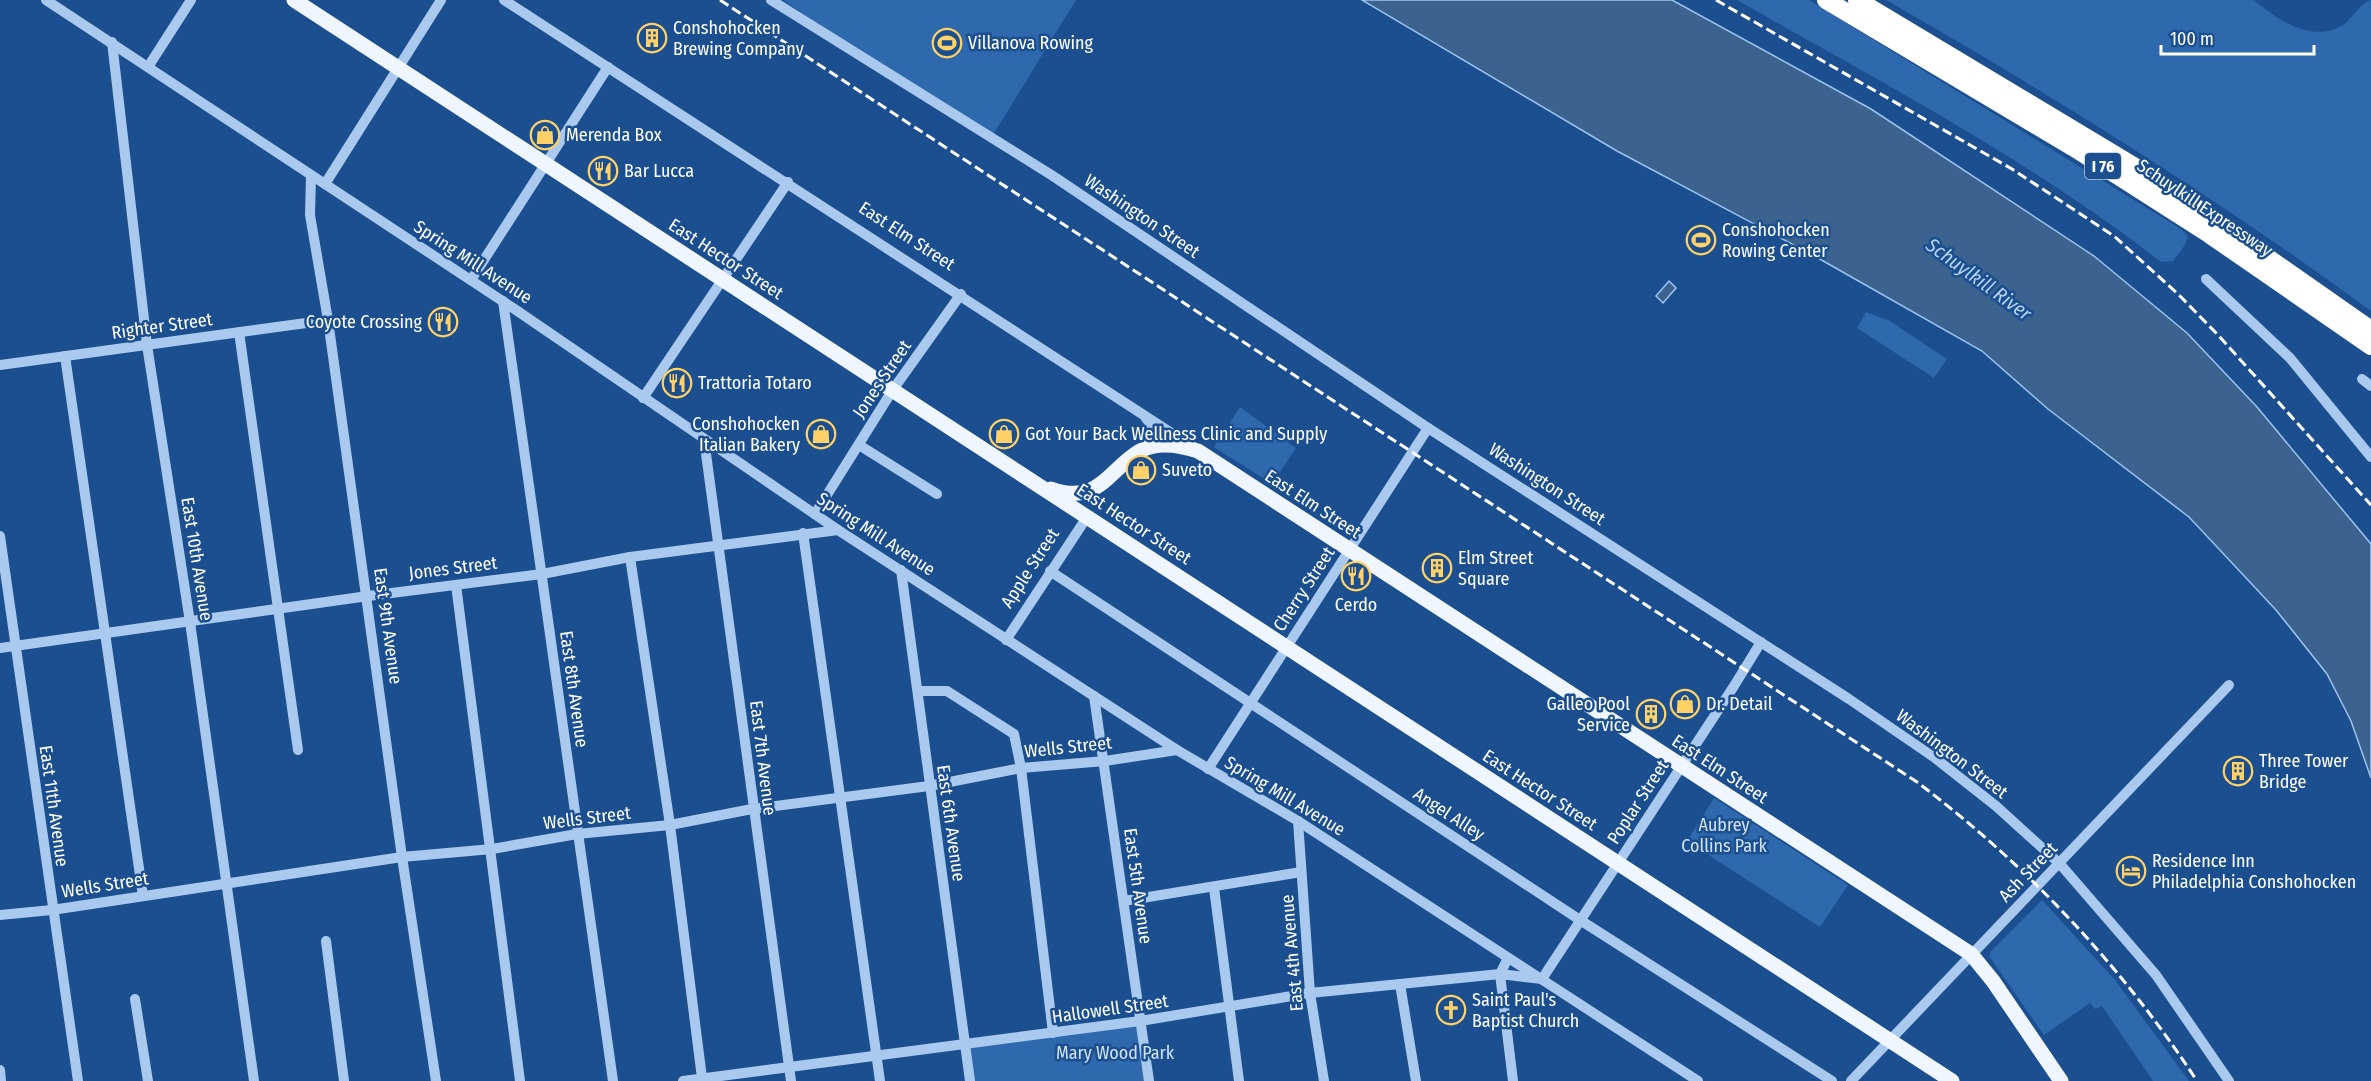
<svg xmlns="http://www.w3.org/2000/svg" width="2371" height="1081" font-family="'Fira Sans Condensed',sans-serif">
<rect width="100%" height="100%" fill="#1b4f8f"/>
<!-- green -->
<g fill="#2e69ad">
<polygon points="783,0 1076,0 991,138 908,85"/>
<path d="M1737,0h72l372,229 7,7 -3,9 -12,16 -12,1c-131,-102 -280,-180 -424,-262z"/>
<path d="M1886,0h368c22,19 59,44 89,25 10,-7 17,-22 28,-25v311c-154,-113 -319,-216 -485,-311z"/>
<polygon points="1866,312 1890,321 1947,359 1934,378 1857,328"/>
<polygon points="1240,407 1296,448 1272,484 1214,447"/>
<polygon points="1714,798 1848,885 1820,927 1687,841"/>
<polygon points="2042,900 2115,980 2189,1081 2153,1081 2102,1006 2095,1009 2090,1003 2044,1035 1989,956 1991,951"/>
<polygon points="1140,1021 1149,1081 970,1081 965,1045"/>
</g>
<!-- water -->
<g fill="#3c6290" stroke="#9cc4f0" stroke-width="1.5">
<polygon points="1362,0 1672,0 1871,109 2094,256 2187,333 2257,407 2371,544 2371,778 2351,721 2327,674 2276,610 2189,517 2048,409 1982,351 1818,258 1617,151"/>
<polygon points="1669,281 1676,288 1663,303 1656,296"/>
</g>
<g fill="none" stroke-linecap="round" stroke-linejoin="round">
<!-- minor -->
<g stroke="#a9c9ee" stroke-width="10">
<polyline points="46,0 516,310 838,530 1177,750 1298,821 1698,1081"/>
<polyline points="504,0 1193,447"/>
<polyline points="771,0 1053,176 1428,428 1849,699 1935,758 1996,806 2060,864 2156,975 2229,1081"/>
<polyline points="112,42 147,345 190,622 254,1081"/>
<polyline points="148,67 191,0"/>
<polyline points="311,176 310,215 328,320 402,857 436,1081"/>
<polyline points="325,184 441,0"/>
<polyline points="2206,279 2290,358 2371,457"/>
<polyline points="471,280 608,67"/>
<polyline points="503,301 613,1081"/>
<polyline points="239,332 298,750"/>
<polyline points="65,356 143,896"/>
<polyline points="0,365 328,320"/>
<polyline points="2362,379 2371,386"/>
<polyline points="643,398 788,182"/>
<polyline points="704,439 791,1081"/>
<polyline points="859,445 937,494"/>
<path d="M1141,450c9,-10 14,-22 4,-33"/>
<polyline points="815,514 892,391 961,294"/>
<polyline points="803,533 880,1081"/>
<polyline points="0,536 78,1081"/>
<polyline points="630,557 670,825 702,1078"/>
<polyline points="901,570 970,1081"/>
<polyline points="1050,571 1580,920 1832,1081"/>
<polyline points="456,585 520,1081"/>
<polyline points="1006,640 1087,517"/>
<polyline points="0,648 368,596 542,574 630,557 838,530"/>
<polyline points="918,691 947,691 1014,734 1021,768 1053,1033"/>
<polyline points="1094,696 1149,1081"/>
<polyline points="1208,769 1428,428"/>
<polyline points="1298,821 1310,993 1324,1081"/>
<polyline points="1214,888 1239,1081"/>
<polyline points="1124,901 1301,872"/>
<polyline points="0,915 52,910 402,857 492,849 577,834 670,825 752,809 929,786 1021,768 1105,761 1177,750"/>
<polyline points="326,941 344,1081"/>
<polyline points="1508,958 1500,974 1513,1081"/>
<polyline points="1400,984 1416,1081"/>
<polyline points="135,999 148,1081"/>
<polyline points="0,1070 1,1081"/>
<polyline points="683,1081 1140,1021 1310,993 1500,974 1542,979 1734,686 1761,642"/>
<polyline points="1851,1081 2229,685"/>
</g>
<!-- major -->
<g stroke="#f0f6ff" stroke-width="15">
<polyline points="294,0 1952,1081"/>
<path d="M1051,489c48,17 57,-19 89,-38 18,-10 40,-6 58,0l773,503 22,27 68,100"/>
</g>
<!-- highway -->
<g stroke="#fff" stroke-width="18">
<polyline points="1826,0 2076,149 2209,234 2371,346"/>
<polyline points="1857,0 2155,179 2371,330"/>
</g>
<!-- rail -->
<g stroke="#fff" stroke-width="3" stroke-dasharray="10 4.5" stroke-linecap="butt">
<path d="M720,0l1197,782c110,83 204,183 280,299"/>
<polyline points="1716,0 2012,169 2114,236 2179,295 2218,335 2371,505"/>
</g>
</g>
<!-- icons -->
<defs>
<g id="building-ring" transform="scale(1.5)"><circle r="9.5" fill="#1b4f8f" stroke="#ffd166" stroke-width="1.5"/><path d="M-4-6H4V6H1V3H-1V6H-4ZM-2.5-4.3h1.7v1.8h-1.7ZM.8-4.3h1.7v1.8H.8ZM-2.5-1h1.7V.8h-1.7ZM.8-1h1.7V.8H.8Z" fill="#ffd166"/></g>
<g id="stadium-ring" transform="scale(1.5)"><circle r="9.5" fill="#1b4f8f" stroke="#ffd166" stroke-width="1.5"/><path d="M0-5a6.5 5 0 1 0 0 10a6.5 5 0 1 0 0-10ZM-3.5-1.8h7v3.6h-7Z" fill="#ffd166"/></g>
<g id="shop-ring" transform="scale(1.5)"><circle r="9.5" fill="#1b4f8f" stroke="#ffd166" stroke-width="1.5"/><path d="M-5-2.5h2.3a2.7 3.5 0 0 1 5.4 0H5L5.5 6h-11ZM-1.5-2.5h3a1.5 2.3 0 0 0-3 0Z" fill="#ffd166"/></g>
<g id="restaurant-ring" transform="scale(1.5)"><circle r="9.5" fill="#1b4f8f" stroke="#ffd166" stroke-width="1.5"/><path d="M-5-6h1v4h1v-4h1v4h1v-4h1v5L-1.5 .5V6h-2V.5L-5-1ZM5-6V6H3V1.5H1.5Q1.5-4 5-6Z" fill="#ffd166"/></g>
<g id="hotel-ring" transform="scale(1.5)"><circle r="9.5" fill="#1b4f8f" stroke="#ffd166" stroke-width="1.5"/><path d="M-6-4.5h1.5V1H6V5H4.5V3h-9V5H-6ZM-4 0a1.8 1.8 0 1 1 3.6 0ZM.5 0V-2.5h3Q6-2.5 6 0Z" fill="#ffd166"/></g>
<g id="church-ring" transform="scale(1.5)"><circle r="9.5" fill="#1b4f8f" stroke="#ffd166" stroke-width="1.5"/><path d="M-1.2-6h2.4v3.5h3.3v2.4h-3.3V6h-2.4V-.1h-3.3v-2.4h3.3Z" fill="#ffd166"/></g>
</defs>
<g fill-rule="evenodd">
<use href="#building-ring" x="652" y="38"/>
<use href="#stadium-ring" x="947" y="43"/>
<use href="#shop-ring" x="545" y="135"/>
<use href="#restaurant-ring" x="603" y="171"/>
<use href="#stadium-ring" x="1701" y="240"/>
<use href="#restaurant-ring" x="443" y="322"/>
<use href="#restaurant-ring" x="677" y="383"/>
<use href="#shop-ring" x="821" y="434"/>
<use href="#shop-ring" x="1004" y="434"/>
<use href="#shop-ring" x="1141" y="470"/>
<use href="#building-ring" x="1437" y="568"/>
<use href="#restaurant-ring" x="1356" y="576"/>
<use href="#shop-ring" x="1685" y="704"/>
<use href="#building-ring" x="1651" y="714"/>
<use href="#building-ring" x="2238" y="771"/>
<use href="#hotel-ring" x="2131" y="871"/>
<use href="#church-ring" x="1451" y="1010"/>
</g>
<g text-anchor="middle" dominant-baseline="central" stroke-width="5" stroke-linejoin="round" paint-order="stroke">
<!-- shield labels -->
<rect fill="#1b4f8f" stroke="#bbcadd" stroke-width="1.5" x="2085" y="153" width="36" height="26" rx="4.5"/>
<g font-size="16" font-weight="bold" fill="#fff">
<text x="2103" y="166">I 76</text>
</g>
<!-- poi labels -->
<g font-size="18" fill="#fff" stroke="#1b4f8f" text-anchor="start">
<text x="673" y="28">Conshohocken<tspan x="673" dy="21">Brewing Company</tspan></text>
<text x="968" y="43">Villanova Rowing</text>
<text x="566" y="135">Merenda Box</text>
<text x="624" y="171">Bar Lucca</text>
<text x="1722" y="230">Conshohocken<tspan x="1722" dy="21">Rowing Center</tspan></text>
<text x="422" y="322" text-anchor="end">Coyote Crossing</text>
<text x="698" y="383">Trattoria Totaro</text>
<text x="800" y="424" text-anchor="end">Conshohocken<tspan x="800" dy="21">Italian Bakery</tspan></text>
<text x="1025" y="434">Got Your Back Wellness Clinic and Supply</text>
<text x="1162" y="470">Suveto</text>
<text x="1458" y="558">Elm Street<tspan x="1458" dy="21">Square</tspan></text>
<text x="1356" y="605" text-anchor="middle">Cerdo</text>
<text x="1630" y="704" text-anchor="end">Galleo Pool<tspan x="1630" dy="21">Service</tspan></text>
<text x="1706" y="704">Dr. Detail</text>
<text x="2259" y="761">Three Tower<tspan x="2259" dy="21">Bridge</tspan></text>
<text x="2152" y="861">Residence Inn<tspan x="2152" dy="21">Philadelphia Conshohocken</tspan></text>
<text x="1472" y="1000">Saint Paul's<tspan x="1472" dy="21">Baptist Church</tspan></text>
</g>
<!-- street labels -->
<g font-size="18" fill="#fff" stroke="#1b4f8f">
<text transform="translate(2205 208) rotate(34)">Schuylkill Expressway</text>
<text transform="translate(1142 216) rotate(34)">Washington Street</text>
<text transform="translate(907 236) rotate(33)">East Elm Street</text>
<text transform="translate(726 259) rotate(33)">East Hector Street</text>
<text transform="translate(473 262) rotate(33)">Spring Mill Avenue</text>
<text transform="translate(162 326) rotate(-8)">Righter Street</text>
<text transform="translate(882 379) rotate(-56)">Jones Street</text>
<text transform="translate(1547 484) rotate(33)">Washington Street</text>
<text transform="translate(1313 504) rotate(33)">East Elm Street</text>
<text transform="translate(1134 524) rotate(33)">East Hector Street</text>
<text transform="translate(876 534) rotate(33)">Spring Mill Avenue</text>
<text transform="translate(197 559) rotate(81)">East 10th Avenue</text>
<text transform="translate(453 568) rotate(-7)">Jones Street</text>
<text transform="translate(1030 568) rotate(-57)">Apple Street</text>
<text transform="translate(1304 589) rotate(-57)">Cherry Street</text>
<text transform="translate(388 626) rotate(82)">East 9th Avenue</text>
<text transform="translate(574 689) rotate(82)">East 8th Avenue</text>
<text transform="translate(1068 747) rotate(-6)">Wells Street</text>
<text transform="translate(1952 754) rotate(37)">Washington Street</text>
<text transform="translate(763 758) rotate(83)">East 7th Avenue</text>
<text transform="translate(1720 769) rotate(33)">East Elm Street</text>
<text transform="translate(1540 790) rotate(33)">East Hector Street</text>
<text transform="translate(1285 796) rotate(31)">Spring Mill Avenue</text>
<text transform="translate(1638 802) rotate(-57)">Poplar Street</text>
<text transform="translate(54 806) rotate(82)">East 11th Avenue</text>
<text transform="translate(1449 814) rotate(33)">Angel Alley</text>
<text transform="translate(587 818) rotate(-7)">Wells Street</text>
<text transform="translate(951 823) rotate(82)">East 6th Avenue</text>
<text transform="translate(2028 872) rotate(-46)">Ash Street</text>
<text transform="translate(105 885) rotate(-9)">Wells Street</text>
<text transform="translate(1138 886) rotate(82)">East 5th Avenue</text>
<text transform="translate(1292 953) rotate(-95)">East 4th Avenue</text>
<text transform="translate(1110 1009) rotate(-8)">Hallowell Street</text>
</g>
<!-- park labels -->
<g font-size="18" fill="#cfe3fa" stroke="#1b4f8f">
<text x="1724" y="825">Aubrey<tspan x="1724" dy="21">Collins Park</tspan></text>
<text x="1115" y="1053">Mary Wood Park</text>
</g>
<!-- water labels -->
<g font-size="20" font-style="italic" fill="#b5d3f5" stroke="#1b4f8f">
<text transform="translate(1979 279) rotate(36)">Schuylkill River</text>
</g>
</g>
<!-- scale -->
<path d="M2161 45v9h153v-9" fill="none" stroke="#ffffff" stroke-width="3"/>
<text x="2170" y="45" font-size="18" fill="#ffffff" stroke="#1b4f8f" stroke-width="4.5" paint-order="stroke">100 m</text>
</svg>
